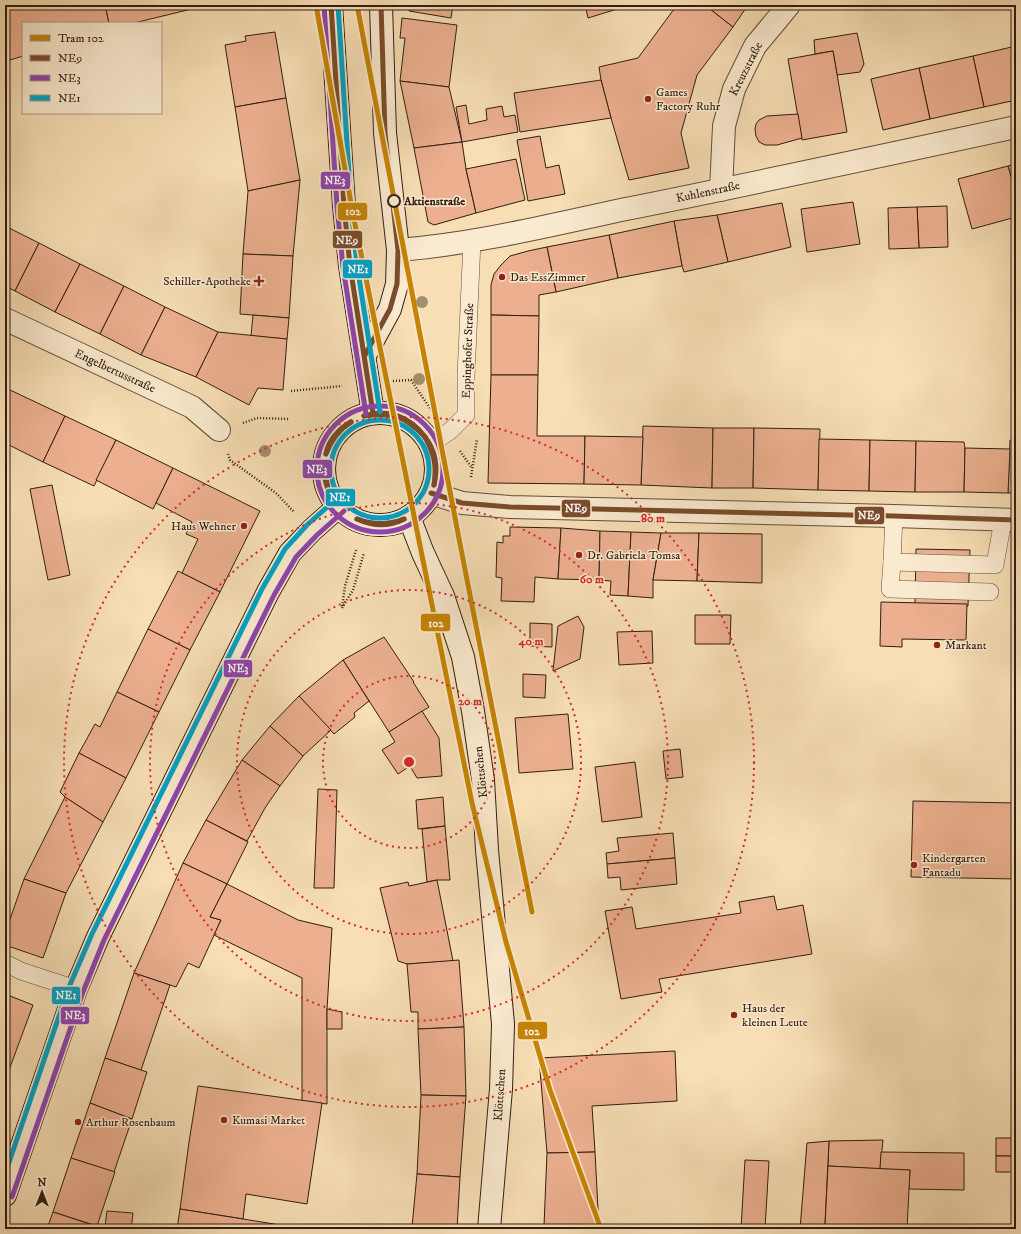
<svg xmlns="http://www.w3.org/2000/svg" width="1021" height="1234" font-family="'IM FELL DW Pica',serif">
<rect width="100%" height="100%" fill="#f7deb5"/>
<filter id="stains"><feTurbulence type="fractalNoise" baseFrequency=".005" numOctaves="4"/><feColorMatrix values="0 0 0 0 .2 0 0 0 0 .09 0 0 0 0 .02 0 0 0 .5 -.17"/></filter>
<radialGradient id="worn" r=".72"><stop offset=".6" stop-color="#630" stop-opacity="0"/><stop offset="1" stop-color="#630" stop-opacity=".3"/></radialGradient>
<!-- building -->
<g fill="#ecb090" stroke="#321d11">
<polygon points="5,5 105,5 109,23 23,23 23,56 7,61 5,56"/>
<polygon points="105,5 208,5 134,23 109,23"/>
<polygon points="410,5 453,5 451,18 409,11"/>
<polygon points="585,5 630,5 588,18"/>
<polygon points="677,5 705,5 733,27 697,75 681,133 689,168 629,180 611,118 601,80 599,67 638,58"/>
<polygon points="705,5 748,5 733,27"/>
<polygon points="402,18 457,25 449,87 400,81 405,38 400,38"/>
<polygon points="275,32 286,98 235,107 225,45 246,41 245,36"/>
<polygon points="857,33 864,64 860,72 837,75 833,51 815,54 814,40"/>
<polygon points="1016,46 1016,100 984,107 973,56"/>
<polygon points="833,51 847,132 802,140 788,59"/>
<polygon points="973,56 984,107 930,119 919,68"/>
<polygon points="919,68 930,119 883,130 871,79"/>
<polygon points="601,80 611,118 520,132 514,93"/>
<polygon points="400,81 449,87 462,142 414,148"/>
<polygon points="286,98 300,180 248,191 235,107"/>
<polygon points="466,105 469,124 487,120 486,109 502,106 504,117 515,115 518,132 462,142 456,107"/>
<polygon points="798,114 802,138 777,145 765,145 759,142 756,136 755,129 756,124 759,120 767,116"/>
<polygon points="540,136 546,168 559,165 565,194 528,201 517,140"/>
<polygon points="462,142 466,169 476,213 434,225 428,222 414,148"/>
<polygon points="516,159 525,200 476,213 466,169"/>
<polygon points="1016,164 1016,194 1008,166"/>
<polygon points="1008,166 1016,194 1016,217 972,229 958,179"/>
<polygon points="300,180 293,256 243,254 248,191"/>
<polygon points="853,202 860,244 807,252 801,209"/>
<polygon points="782,203 791,247 728,262 717,215"/>
<polygon points="947,206 948,247 919,248 917,207"/>
<polygon points="917,207 919,248 889,249 888,208"/>
<polygon points="717,215 728,262 684,272 682,266 674,221"/>
<polygon points="674,221 682,266 618,278 609,235"/>
<polygon points="5,226 39,243 15,291 5,286"/>
<polygon points="609,235 618,278 556,292 547,247"/>
<polygon points="39,243 80,264 55,312 15,291"/>
<polygon points="547,247 556,292 539,295 539,316 491,315 491,285 494,274 501,265 510,256 528,251"/>
<polygon points="243,254 293,256 289,318 240,314"/>
<polygon points="80,264 124,286 100,334 55,312"/>
<polygon points="124,286 165,307 141,355 100,334"/>
<polygon points="165,307 218,332 196,377 141,355"/>
<polygon points="253,315 289,318 287,339 251,336"/>
<polygon points="491,315 539,316 538,375 491,375"/>
<polygon points="218,332 287,339 283,390 258,388 249,405 196,377"/>
<polygon points="491,375 538,375 537,436 585,436 584,484 488,483"/>
<polygon points="8,389 65,416 43,462 5,443 5,395"/>
<polygon points="65,416 116,440 94,486 43,462"/>
<polygon points="643,426 713,428 712,488 641,485"/>
<polygon points="713,428 754,428 753,488 712,488"/>
<polygon points="754,428 820,429 818,490 753,488"/>
<polygon points="585,436 643,437 641,485 584,484"/>
<polygon points="819,439 870,440 869,491 818,490"/>
<polygon points="116,440 173,468 153,509 96,480"/>
<polygon points="870,440 916,441 915,492 869,491"/>
<polygon points="1010,440 1016,441 1016,493 1008,493"/>
<polygon points="916,441 964,442 965,448 964,492 915,492"/>
<polygon points="965,448 1010,449 1008,493 964,492"/>
<polygon points="173,468 260,511 220,592 182,573 198,539 186,534 192,522 156,503"/>
<polygon points="52,485 70,575 48,580 30,489"/>
<polygon points="510,527 561,528 558,579 535,577 534,602 501,601 502,578 496,577 497,542 503,543 503,536 510,536"/>
<polygon points="561,528 600,531 599,580 558,579"/>
<polygon points="600,531 631,532 628,596 610,595 611,581 599,580"/>
<polygon points="631,532 661,533 653,580 653,598 628,596"/>
<polygon points="661,533 699,533 697,581 653,580"/>
<polygon points="699,533 762,534 762,583 697,581"/>
<polygon points="916,549 970,550 968,606 915,604"/>
<polygon points="178,571 220,592 190,650 148,629"/>
<polygon points="1016,582 1016,615 1012,615"/>
<polygon points="881,602 967,604 966,640 902,639 902,647 880,646"/>
<polygon points="695,615 731,615 730,644 695,644"/>
<polygon points="578,616 584,627 580,659 553,671 558,626"/>
<polygon points="530,623 552,624 552,647 530,646"/>
<polygon points="148,629 190,650 159,712 117,692"/>
<polygon points="652,631 653,663 619,665 617,632"/>
<polygon points="384,637 414,682 413,682 429,707 389,732 343,660"/>
<polygon points="343,660 369,701 354,713 355,717 334,734 299,696"/>
<polygon points="523,674 546,675 545,698 523,697"/>
<polygon points="117,692 159,712 126,778 79,753 95,724 100,727"/>
<polygon points="299,696 331,730 303,756 270,726"/>
<polygon points="422,711 439,738 442,776 417,778 410,766 398,774 382,750 395,742 389,732"/>
<polygon points="568,714 573,769 519,773 515,718"/>
<polygon points="270,726 303,756 280,786 242,760"/>
<polygon points="680,749 683,777 666,779 663,751"/>
<polygon points="79,753 126,778 103,822 65,797 60,792"/>
<polygon points="242,760 280,786 265,808 247,841 206,820"/>
<polygon points="635,762 642,817 602,822 595,767"/>
<polygon points="318,789 337,790 334,888 314,888"/>
<polygon points="65,797 103,822 66,893 24,879"/>
<polygon points="443,797 445,826 418,829 416,800"/>
<polygon points="913,801 1016,803 1016,879 911,877"/>
<polygon points="206,820 248,842 227,884 183,863"/>
<polygon points="445,826 450,880 437,880 427,882 422,829"/>
<polygon points="673,833 675,858 607,864 606,853 619,851 617,838"/>
<polygon points="675,858 677,884 621,890 620,877 608,878 607,864"/>
<polygon points="183,863 227,884 210,917 221,920 199,968 188,963 176,987 134,973"/>
<polygon points="24,879 66,893 43,958 5,945 5,927 7,928"/>
<polygon points="437,880 453,961 407,964 398,961 380,888 408,882 409,886"/>
<polygon points="227,884 298,920 332,928 327,1009 327,1104 302,1101 302,978 214,935 221,920 210,917"/>
<polygon points="774,896 777,910 803,905 812,954 659,979 662,992 621,999 605,911 632,907 636,929 741,913 739,902"/>
<polygon points="459,960 464,1027 418,1029 418,1012 411,1012 407,964"/>
<polygon points="134,973 170,985 141,1070 105,1058"/>
<polygon points="5,994 33,1005 5,1081"/>
<polygon points="327,1009 342,1012 342,1029 327,1029"/>
<polygon points="464,1027 466,1096 421,1095 418,1029"/>
<polygon points="675,1051 677,1101 592,1106 595,1152 547,1153 539,1058"/>
<polygon points="105,1058 147,1072 132,1119 90,1103"/>
<polygon points="198,1086 322,1103 307,1204 246,1194 243,1219 180,1209 189,1142"/>
<polygon points="421,1095 466,1096 460,1177 417,1174"/>
<polygon points="90,1103 132,1119 114,1172 71,1158"/>
<rect x="996" y="1138" width="20" height="18"/>
<polygon points="883,1140 880,1169 828,1166 829,1141"/>
<polygon points="829,1141 825,1225 832,1225 832,1229 800,1229 807,1143"/>
<polygon points="595,1152 599,1228 544,1226 547,1153"/>
<polygon points="881,1152 964,1153 964,1190 909,1189 910,1170 880,1169"/>
<rect x="996" y="1156" width="20" height="16"/>
<polygon points="71,1158 115,1172 97,1226 53,1212"/>
<polygon points="745,1160 769,1161 765,1229 741,1229"/>
<polygon points="828,1166 910,1170 907,1229 825,1225"/>
<polygon points="417,1174 460,1177 457,1229 425,1229 412,1227"/>
<polygon points="180,1209 243,1219 305,1229 177,1229"/>
<polygon points="107,1211 133,1213 131,1229 105,1227"/>
<polygon points="53,1212 96,1226 94,1229 47,1229"/>
<polygon points="532,1225 544,1226 582,1227 582,1229 531,1229"/>
<polygon points="96,1226 97,1226 126,1229 94,1229"/>
</g>
<g fill="none" stroke-linecap="round" stroke-linejoin="round">
<!-- lane casing -->
<g stroke="#634d3a" stroke-width="18">
<g id="lane">
<polyline points="430,444 450,431 466,415 466,376 472,241"/>
<polyline points="894,516 892,562 995,565 1003,520"/>
<polyline points="892,562 890,589 990,592"/>
<polyline points="5,963 21,971 76,989"/>
</g>
</g>
<!-- street casing -->
<g stroke="#634d3a" stroke-width="24">
<g id="street">
<polyline points="721,190 724,126 734,89 755,46 789,5"/>
<path d="M398,250c77,-6 153,-25 228,-41 130,-26 260,-54 390,-82"/>
<polyline points="5,319 192,407 219,430"/>
<polyline points="431,493 462,503 510,507 894,516 1016,520"/>
</g>
</g>
<!-- secondary casing -->
<g stroke="#321d11" stroke-width="24">
<g id="secondary">
<polyline points="331,5 344,206 350,266 373,413"/>
<polyline points="365,355 390,309 397,284 398,250 385,133 381,5"/>
<circle cx="380" cy="469" r="56"/>
<polyline points="409,517 423,553 443,596 463,657 473,711 483,780 487,850 503,1024 501,1089 489,1229"/>
<polyline points="5,1195 76,989 98,937 268,592 290,553 312,530 339,506"/>
</g>
</g>
<!-- path -->
<g stroke="#321d11" stroke-width="2.5" stroke-dasharray="1 2" stroke-linecap="butt">
<polyline points="393,381 411,380 434,414"/>
<polyline points="291,391 342,386"/>
<polyline points="243,423 257,418 290,419"/>
<polyline points="460,451 472,468"/>
<polyline points="228,454 230,460 276,493 294,512"/>
<polyline points="471,477 477,439"/>
<polyline points="356,550 345,586 342,608 353,590 364,553"/>
</g>
<!-- lane -->
<use href="#lane" stroke="#faeacf" stroke-width="17"/>
<!-- street -->
<use href="#street" stroke="#faeacf" stroke-width="22"/>
<!-- secondary -->
<use href="#secondary" stroke="#faeacf" stroke-width="22"/>
<!-- bus-1 casing -->
<g stroke="#faeacf" stroke-width="8">
<g id="bus-1">
<polyline points="331,5 344,206 350,266 373,413"/>
<polyline points="365,355 390,309 397,284 398,250 385,133 381,5"/>
<path d="M364,416c24,-8 47,1 61,21"/>
<path d="M364,416c29,-4 41,0 61,21"/>
<path d="M425,437c11,14 13,31 9,48"/>
<path d="M425,437c9,17 12,28 9,48"/>
<path d="M326,454c2,-13 13,-26 25,-32"/>
<path d="M326,454c5,-14 12,-24 25,-32"/>
<polyline points="324,469 328,488 337,503"/>
<path d="M324,469c0,13 5,25 13,34"/>
<polyline points="431,493 462,503 510,507 894,516 1016,520"/>
<path d="M357,519c17,6 30,6 47,0"/>
<path d="M357,519c15,7 32,8 47,0"/>
</g>
</g>
<!-- bus-2 casing -->
<g stroke="#faeacf" stroke-width="8">
<g id="bus-2">
<polyline points="324,5 337,206 343,267 366,414"/>
<circle cx="380" cy="469" r="63"/>
<polyline points="12,1197 83,992 104,940 274,595 296,557 317,535 344,511"/>
</g>
</g>
<!-- bus-3 casing -->
<g stroke="#faeacf" stroke-width="8">
<g id="bus-3">
<polyline points="338,5 351,205 357,265 380,412"/>
<circle cx="380" cy="469" r="49"/>
<polyline points="5,1174 69,987 92,934 262,589 285,549 307,525 334,501"/>
</g>
</g>
<!-- bus-1 -->
<use href="#bus-1" stroke="#7a4b2a" stroke-width="5"/>
<!-- bus-2 -->
<use href="#bus-2" stroke="#8e44ad" stroke-width="5"/>
<!-- bus-3 -->
<use href="#bus-3" stroke="#02a2c5" stroke-width="5"/>
<!-- tram-1 casing -->
<g stroke="#faeacf" stroke-width="8">
<g id="tram-1">
<polyline points="316,5 352,209 472,803 506,942 550,1090 601,1229"/>
<polyline points="357,5 461,549 532,912"/>
</g>
</g>
<!-- tram-1 -->
<use href="#tram-1" stroke="#c68404" stroke-width="5"/>
</g>
<!-- trees -->
<g fill="#a28f6f">
<circle cx="422" cy="302" r="6"/>
<circle cx="419" cy="379" r="6"/>
<circle cx="265" cy="451" r="6"/>
</g>
<!-- distance rings -->
<g fill="none" stroke="#d62828" stroke-width="2" stroke-dasharray="2 4">
<circle cx="409" cy="762" r="86"/>
<circle cx="409" cy="762" r="172"/>
<circle cx="409" cy="762" r="259"/>
<circle cx="409" cy="762" r="345"/>
</g>
<!-- markers -->
<g fill="#8f2418" stroke="#faeacf" stroke-width="1.5">
<circle cx="648" cy="99" r="4"/>
<circle cx="502" cy="277" r="4"/>
<path d="M257 275h4v4h4v4h-4v4h-4v-4h-4v-4h4z"/>
<circle cx="244" cy="526" r="4"/>
<circle cx="579" cy="555" r="4"/>
<circle cx="937" cy="645" r="4"/>
<circle cx="914" cy="865" r="4"/>
<circle cx="734" cy="1015" r="4"/>
<circle cx="224" cy="1120" r="4"/>
<circle cx="78" cy="1122" r="4"/>
</g>
<circle fill="#faeacf" stroke="#321d11" stroke-width="2" cx="394" cy="201" r="6"/>
<g text-anchor="middle" dominant-baseline="central" stroke-width="3" stroke-linejoin="round" paint-order="stroke">
<!-- street labels -->
<g font-size="12" fill="#321d11" stroke="#faeacf">
<text transform="translate(746 69) rotate(-63)">Kreuzstraße</text>
<text transform="translate(708 192) rotate(-12)">Kuhlenstraße</text>
<text transform="translate(468 351) rotate(-88)">Eppinghofer Straße</text>
<text transform="translate(115 371) rotate(25)">Engelbertusstraße</text>
<text transform="translate(481 772) rotate(-96)">Klöttschen</text>
<text transform="translate(500 1095) rotate(-86)">Klöttschen</text>
</g>
<!-- poi labels -->
<g font-size="12" fill="#321d11" stroke="#faeacf" text-anchor="start">
<text x="656" y="92">Games<tspan x="656" dy="14">Factory Ruhr</tspan></text>
<text x="510" y="277">Das EssZimmer</text>
<text x="251" y="281" text-anchor="end">Schiller-Apotheke</text>
<text x="236" y="526" text-anchor="end">Haus Wehner</text>
<text x="587" y="555">Dr. Gabriela Tomsa</text>
<text x="945" y="645">Markant</text>
<text x="922" y="858">Kindergarten<tspan x="922" dy="14">Fantadu</tspan></text>
<text x="742" y="1008">Haus der<tspan x="742" dy="14">kleinen Leute</tspan></text>
<text x="232" y="1120">Kumasi Market</text>
<text x="86" y="1122">Arthur Rosenbaum</text>
</g>
<!-- stop labels -->
<g font-size="12" font-weight="bold" fill="#321d11" stroke="#faeacf" text-anchor="start">
<text x="404" y="201">Aktienstraße</text>
</g>
</g>
<circle cx="409" cy="762" r="6" fill="#d62828" stroke="#faeacf" stroke-width="2"/>
<g font-size="12" text-anchor="middle" font-weight="bold" fill="#d62828" stroke="#faeacf" stroke-width="3" stroke-linejoin="round" paint-order="stroke">
<text x="653" y="522">80 m</text>
<text x="592" y="583">60 m</text>
<text x="531" y="645">40 m</text>
<text x="470" y="705">20 m</text>
</g>
<g stroke="#faeacf" stroke-width="1.5">
<rect x="320" y="171" width="31" height="19" rx="4" fill="#8e44ad"/>
<rect x="337" y="202" width="31" height="19" rx="4" fill="#c68404"/>
<rect x="332" y="230" width="31" height="19" rx="4" fill="#7a4b2a"/>
<rect x="342" y="259" width="31" height="20" rx="4" fill="#02a2c5"/>
<rect x="302" y="459" width="31" height="20" rx="4" fill="#8e44ad"/>
<rect x="325" y="488" width="31" height="19" rx="4" fill="#02a2c5"/>
<rect x="561" y="499" width="30" height="19" rx="4" fill="#7a4b2a"/>
<rect x="854" y="506" width="31" height="19" rx="4" fill="#7a4b2a"/>
<rect x="420" y="613" width="31" height="19" rx="4" fill="#c68404"/>
<rect x="223" y="659" width="30" height="19" rx="4" fill="#8e44ad"/>
<rect x="51" y="986" width="30" height="19" rx="4" fill="#02a2c5"/>
<rect x="60" y="1006" width="30" height="19" rx="4" fill="#8e44ad"/>
<rect x="517" y="1021" width="31" height="19" rx="4" fill="#c68404"/>
</g>
<g font-size="11" text-anchor="middle" font-weight="bold" fill="#fff">
<text x="335" y="184">NE3</text>
<text x="353" y="215">102</text>
<text x="347" y="244">NE9</text>
<text x="358" y="273">NE1</text>
<text x="317" y="473">NE3</text>
<text x="340" y="501">NE1</text>
<text x="576" y="512">NE9</text>
<text x="869" y="519">NE9</text>
<text x="436" y="627">102</text>
<text x="238" y="672">NE3</text>
<text x="66" y="999">NE1</text>
<text x="75" y="1019">NE3</text>
<text x="532" y="1035">102</text>
</g>
<!-- margin -->
<rect width="1021" height="1234" fill="none" stroke="#f7deb5" stroke-width="20"/>
<rect x="6" y="6" width="1009" height="1222" fill="none" stroke="#321d11" stroke-width="2"/>
<rect x="10" y="10" width="1001" height="1214" fill="none" stroke="#321d11"/>
<!-- legend -->
<rect x="22" y="22" width="140" height="92" fill="#faeacf" stroke="#aa9883"/>
<rect x="30" y="35" width="20" height="6" fill="#c68404" stroke="#aa9883"/>
<text x="58" y="42" font-size="12" fill="#321d11">Tram 102</text>
<rect x="30" y="55" width="20" height="6" fill="#7a4b2a" stroke="#aa9883"/>
<text x="58" y="62" font-size="12" fill="#321d11">NE9</text>
<rect x="30" y="75" width="20" height="6" fill="#8e44ad" stroke="#aa9883"/>
<text x="58" y="82" font-size="12" fill="#321d11">NE3</text>
<rect x="30" y="95" width="20" height="6" fill="#02a2c5" stroke="#aa9883"/>
<text x="58" y="102" font-size="12" fill="#321d11">NE1</text>
<!-- north arrow -->
<g transform="translate(42 1192)" stroke="#faeacf" stroke-width="3" paint-order="stroke">
<path d="M0-3L7 15L0 10L-7 15Z" fill="#321d11"/>
<text y="-6" font-size="11" font-weight="bold" text-anchor="middle" fill="#321d11">N</text>
</g>
<rect width="100%" height="100%" filter="url(#stains)"/>
<rect width="100%" height="100%" fill="url(#worn)"/>
</svg>
